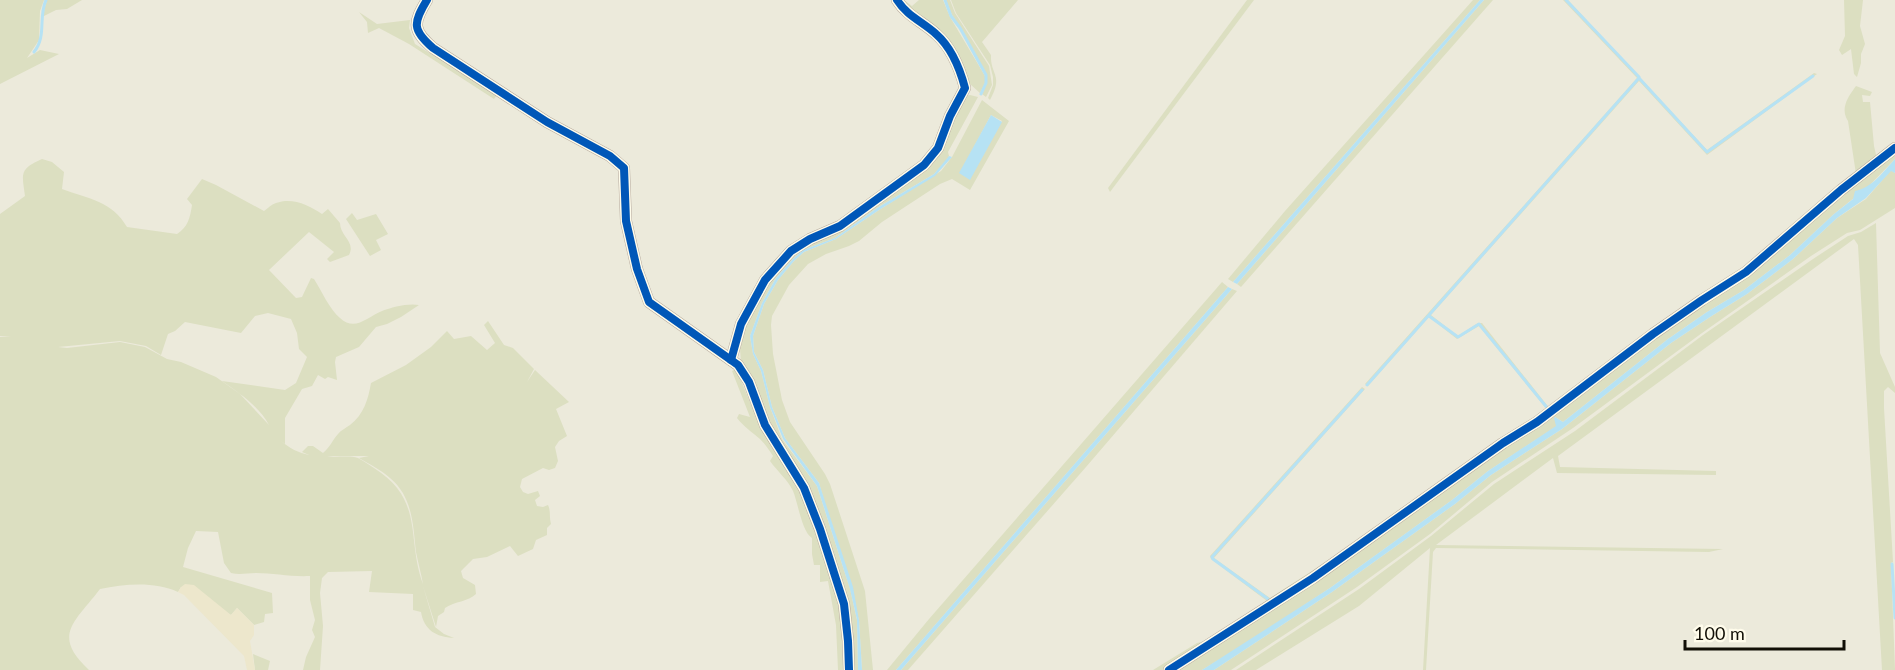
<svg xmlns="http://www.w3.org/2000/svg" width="1895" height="670" font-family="Lato,sans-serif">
<rect width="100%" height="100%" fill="#eceadb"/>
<!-- green -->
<g fill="#dcdfc1" fill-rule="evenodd">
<polygon points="0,0 44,0 40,11 39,40 27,58 40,50 59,54 0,84"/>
<polygon points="47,0 82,0 67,9 56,10 42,17"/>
<polygon points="904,0 912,6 919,0 943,0 950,17 985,76 985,83 980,93 970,84 960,62 910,12"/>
<polygon points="946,0 950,0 955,13 989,66 992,85 986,97 982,94 987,83 987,75 960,27 952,15"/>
<path d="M951,0h67l-36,42 9,13c-1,20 13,20 -1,45l-2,-2 5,-13v-8l-3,-12 -34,-52z"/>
<polygon points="1247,0 1254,0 1110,192 1108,188"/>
<polygon points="1473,0 1480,0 1233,282 1228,279 1285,211"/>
<polygon points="1484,0 1493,0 1241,287 1237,284"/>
<polygon points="1563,0 1568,0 1707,150 1814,73 1817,74 1707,155 1639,81 1431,315 1458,336 1478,323 1482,323 1550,409 1548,411 1479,326 1457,339 1429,317 1368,386 1365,384 1637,78"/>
<polygon points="1844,0 1863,0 1860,26 1865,44 1861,54 1861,63 1857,77 1854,74 1851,49 1842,55 1839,50 1845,36"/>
<polygon points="359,12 377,24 410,20 409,28 415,44 497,95 494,99 409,44 379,28 368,33 367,22"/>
<path d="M1856,86l16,6 -2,4 -8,-1 1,7h7l4,44 3,13 -21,15 -8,-53c-8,-13 0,-24 8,-35z"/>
<polygon points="970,95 978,97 948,152 949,156 946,161 934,174 877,208 835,238 803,250 793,259 776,278 762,303 750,336 753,354 761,371 770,407 782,439 817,486 850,589 857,620 858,670 851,670 848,611 781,448 741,362 740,349 747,323 770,278 807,245 904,184 953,119 966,96"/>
<path d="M982,100l27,21 -39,69 -18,-11 -12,5 -58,38 -23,19 -10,5 -23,8 -18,10 -19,21 -17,31 -1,9 2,29 9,46 8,22 35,52 5,10 35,107 8,79h-11l-3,-50 -40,-137 -34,-45 -13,-31 -9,-37 -9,-18 -1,-16 11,-32 14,-24 16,-19 10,-9 32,-13 43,-29 62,-39 11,-14zM991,115l11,6 -42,52z"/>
<polygon points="1895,151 1895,159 1870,185 1834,214 1790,255 1744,290 1707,312 1668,339 1563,422 1555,417 1557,426 1488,471 1452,500 1405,534 1330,588 1247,643 1202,670 1177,670 1369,544 1550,416"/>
<path d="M42,159l10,3 12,10 -2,17c27,10 50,12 65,38l50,7c11,-7 13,-16 15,-29l-5,-6 15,-20 14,6 48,26c4,-3 8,-7 12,-8 16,-6 33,2 46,11l6,-5 12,14c0,13 16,19 9,32l-19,7 -3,-3 7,-7 -25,-20 -40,38 27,28 6,-1 9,-19 3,1c7,11 16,31 26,39 15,14 27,-1 42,-7 10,-4 26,-8 37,-6l-18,12 -14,7 -11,3 -17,20 -23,10 -1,5 2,18 -9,-3 -3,2 -7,-4 -6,11 -10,3 -17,29v26l-4,-3c8,7 18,12 28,14l-7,-3 6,-6h5l10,7c7,-6 9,-12 15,-19 3,-4 8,-6 12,-9 14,-11 18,-25 21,-42l35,-18 25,-18 16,-16 7,8 17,-3 16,14 8,-7 -11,-18 4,-4 16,24 9,3 21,21 -7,13 8,-12 34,32 -13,7 11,27 -8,5 -4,6 3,14 -3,7 -6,2 -6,-2 -21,11 -2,8 3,5 5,2 10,-3 2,5 -5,4 2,6 6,1 5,-2c3,6 1,12 3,19l-4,4v7l-11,5 -3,9 -15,7 -8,-10 -23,11 -14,2 -12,12 2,7 12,7 1,9c-8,8 -21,7 -31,14l-1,4 -6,4 -2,11 -13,-41 12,41 9,7 10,4c-18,-1 -30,-8 -33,-26l-8,-2v-16l-44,-2 3,-21 -44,1 -6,6 -2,15 3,33 -3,44h-17l3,-13 9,-20 -3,-7 3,-10 -5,-20v-24c-19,1 -37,-3 -54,-3 -9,0 -16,2 -25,0l-7,-10 -6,-31 -22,-1 -8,17 -5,19 89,26 1,20 -8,1 -1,8 -10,3 -17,-17 -6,7 -50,-28 -3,5c-24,-11 -53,-8 -78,-3 -25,33 -49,46 -11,81h-89v-333h11l-11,-1v-122l25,-18c-3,-22 -6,-27 17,-37zM268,313l23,6 6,14 2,16 8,8 -11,26 -11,7 -63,-9c17,12 37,25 47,44l-29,-31 -24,-17 -35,-15 -14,-3 -22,-12 -25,-5 -53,6 -9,-1 62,-6 26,5 15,9 7,-21 7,-3 10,-9 56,11 14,-17zM327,456h42l-10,2c10,6 22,12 31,20 23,19 23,48 26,74 2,10 5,21 7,32 -17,-46 2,-84 -49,-116 -5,-3 -10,-7 -16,-10 -9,-3 -23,0 -31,-2z"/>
<polygon points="1891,170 1895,173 1895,208 1860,230 1847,233 1811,256 1702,333 1573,428 1492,482 1430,534 1357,587 1231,670 1214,670 1332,592 1455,504 1491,475 1562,429 1671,343 1710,317 1747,294 1793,259 1837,218 1866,199"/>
<polygon points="352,213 357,220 376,214 388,234 376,240 381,250 370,256 346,219"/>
<polygon points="1876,223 1880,353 1895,387 1895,393 1888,387 1884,391 1884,408 1893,562 1891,563 1895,670 1882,670 1858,245 1854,239 1558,456 1560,467 1716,471 1716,475 1557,473 1553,458 1436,545 1723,549 1709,552 1436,548 1433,552 1426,670 1423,670 1430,548 1359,606 1256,670 1236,670 1359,589 1431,536 1494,484 1575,431 1703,335 1813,259 1848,236 1861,232"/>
<polygon points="1222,282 1228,287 916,647 896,670 887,670 929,619"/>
<polygon points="1232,289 1237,291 1086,467 908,670 901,670"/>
<path d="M736,369l17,40 51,87 33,100 5,38 1,36h-5l-2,-45 -8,-44 -8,1v-17h-6l-2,-11v-16c-10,-6 -14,-35 -19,-47 -5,-11 -16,-20 -23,-30l3,-5c-4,-6 -8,-12 -13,-17 -8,-7 -16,-12 -23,-21l2,-4 11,3 -18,-46z"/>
<polygon points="1362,387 1365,389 1214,558 1270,598 1408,509 1165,670 1153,670 1197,643 1205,641 1267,601 1211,559 1210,556"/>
<polygon points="253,654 270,661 268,670 255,670"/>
</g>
<!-- sand -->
<polygon fill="#ede7cc" points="185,584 194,585 231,615 237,608 254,625 254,635 250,641 255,670 247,670 244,656 184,595 178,592 181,587"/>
<!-- water -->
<g fill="#b6e2f4">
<polygon points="1480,0 1484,0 1237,284 1233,282"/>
<polygon points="991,115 1002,122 970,180 959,173"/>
<polygon points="949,156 952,157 935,176 879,210 836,239 804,252 794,261 778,280 764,304 753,336 754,352 763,370 772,407 785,438 819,483 853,587 859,620 862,670 858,670 857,620 850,589 817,486 783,439 770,407 761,371 753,354 750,336 762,303 776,278 793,259 803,250 835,238 877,208 934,174"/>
<path d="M1895,159v14l-4,-2 -25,27 -29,20 -44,41 -46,35 -37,23 -39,26 -109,86 -71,46 -36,29 -123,88 -118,78h-12l128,-82 122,-88 36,-29 68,-45 -2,-8 1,-1 8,5 105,-83 39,-27 37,-22 46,-35 44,-41 19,-15 2,-8c17,-3 28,-19 40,-32z"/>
<polygon points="1228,287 1232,289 901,670 896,670"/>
</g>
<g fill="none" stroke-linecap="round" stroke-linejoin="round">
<!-- stream -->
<g stroke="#b6e2f4" stroke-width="3">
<polyline points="945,0 951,16 960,28 986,75 986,83 981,94"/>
<polyline points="1566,0 1639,77"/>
<path d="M34,52c13,-16 4,-35 12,-52"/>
<polyline points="1429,316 1458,337 1479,324 1549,410"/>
<polyline points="1367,385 1639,78 1707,152 1813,76"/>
<polyline points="1892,564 1895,618"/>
<polyline points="1268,599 1213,559 1212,557 1362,390"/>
</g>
<!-- minor -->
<g stroke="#b6a99d" stroke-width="12">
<path d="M427,0c-14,23 -15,30 6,48l114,74 63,34 14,12 2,53 11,48 12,33 89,63 11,17 16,43 39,63 16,41 24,75 4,37 1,29"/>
<path d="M731,360l10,-36 24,-44 26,-29 19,-12 30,-13 84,-61 14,-17 12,-32 15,-28c-5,-19 -13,-40 -29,-54 -13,-12 -29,-18 -39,-34"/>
<polyline points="1169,670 1313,578 1503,443 1537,422 1653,334 1702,300 1746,272 1841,190 1895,148"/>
</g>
<!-- cycleway casing -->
<g stroke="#fffceb" stroke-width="11">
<g id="cycleway">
<path d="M427,0c-14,23 -15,30 6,48l114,74 63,34 14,12 2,53 11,48 12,33 89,63 11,17 16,43 39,63 16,41 24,75 4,37 1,29"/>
<path d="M731,360l10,-36 24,-44 26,-29 19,-12 30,-13 84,-61 14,-17 12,-32 15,-28c-5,-19 -13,-40 -29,-54 -13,-12 -29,-18 -39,-34"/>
<polyline points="1169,670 1313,578 1503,443 1537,422 1653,334 1702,300 1746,272 1841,190 1895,148"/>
</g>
</g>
<!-- cycleway -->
<use href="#cycleway" stroke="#0057b8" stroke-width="8"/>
</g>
<!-- scale -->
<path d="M1685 640v9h159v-9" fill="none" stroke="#110f06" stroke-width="3"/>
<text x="1694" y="640" font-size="18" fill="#110f06" stroke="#fffceb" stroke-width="4.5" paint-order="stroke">100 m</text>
</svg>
